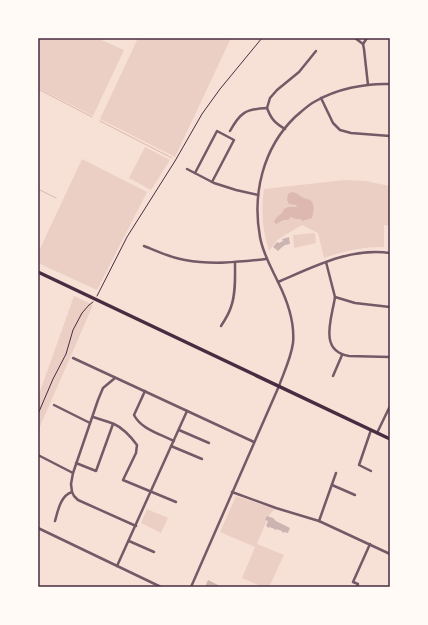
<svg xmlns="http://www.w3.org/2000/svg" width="428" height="625" font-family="Karla,sans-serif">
<rect width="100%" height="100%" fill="#f7e1d7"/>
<!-- green -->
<g fill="#ebcfc5">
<polygon points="38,38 97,38 124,50 93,116 38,88"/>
<polygon points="138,38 231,38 175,157 100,119"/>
<polygon points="145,147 170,160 151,190 129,178"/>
<polygon points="82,159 147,192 97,290 38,263 38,253"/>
<path d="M344,180l22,1 24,5v40l-6,-1v22c-21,0 -40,4 -60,11l-6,-25 -16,-8 -25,15 -8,11c-7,-21 -8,-41 -5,-62z"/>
<polygon points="315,233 316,243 294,248 293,235"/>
<polygon points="74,296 93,305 38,431 38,397"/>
<polygon points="236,496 275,509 269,515 257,544 284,555 269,587 263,587 242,578 255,547 220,532"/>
<polygon points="147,509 168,518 161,533 141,523"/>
</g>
<!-- water -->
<path fill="#dcb8b0" d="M292,192c6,1 7,4 12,6 1,1 5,1 6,2 6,4 3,13 2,18l-10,3 -1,-2h-5l-5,-2 -3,3h-5l-7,4 -2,-2 2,-4 6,-5 2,-4 4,-2h9l-1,-2 -7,-1 -2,-4 1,-6z"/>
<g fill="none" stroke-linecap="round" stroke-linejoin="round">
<!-- stream -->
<g stroke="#dcb8b0" stroke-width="1">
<polyline points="38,89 92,117"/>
<polyline points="100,121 172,158"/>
<polyline points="38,189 56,198"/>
</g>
</g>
<!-- building -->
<g fill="#ccb4b1">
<polygon points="289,237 290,244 285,245 281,248 278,251 273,247 277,242 279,243 283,241 282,239"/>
<polygon points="267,516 273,518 276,521 290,528 288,533 284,532 283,533 282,532 282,531 276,529 276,530 274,530 275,529 269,527 269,528 267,527 267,526 266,526 268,521 265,520"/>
<polygon points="208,580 218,585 223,587 205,587"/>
</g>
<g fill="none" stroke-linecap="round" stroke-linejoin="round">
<!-- path -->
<g stroke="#4a2c40" stroke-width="1">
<polyline points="97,296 127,237 175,161 202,114 220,89 262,38"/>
<polyline points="38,414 53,379 66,354 73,330 82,313 89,305 93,302"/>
</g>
<!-- minor -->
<g stroke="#755966" stroke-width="2.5">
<polyline points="355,38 363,44 364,49 368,85"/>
<polyline points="363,44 367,38"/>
<polyline points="321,98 333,123 340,130 351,133 390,136"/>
<polyline points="267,108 270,98 277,90 299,72 316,51"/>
<path d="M230,131c10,-18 15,-22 37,-23 4,11 8,15 18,21"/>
<polyline points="187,169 214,183 236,190 258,195"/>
<polyline points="195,173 217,131 234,140 212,182"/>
<path d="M144,246c13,5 27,12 41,14 27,5 54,2 81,-1"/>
<polyline points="326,262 335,297 355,303 390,307"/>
<path d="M278,282c35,-15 73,-35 112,-29"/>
<path d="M335,297c-3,21 -17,54 14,59l41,1"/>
<path d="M221,326c4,-6 8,-13 10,-19 5,-14 4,-30 4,-44"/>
<polyline points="73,358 254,442"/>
<polyline points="333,376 342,355"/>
<path d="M145,391l-11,24c7,14 26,19 40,26"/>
<polyline points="54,405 90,423"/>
<path d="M93,417c6,2 14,4 21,7 9,4 17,13 23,21l-1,8 -13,27 53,22"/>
<polyline points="179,430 209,443"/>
<polyline points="371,430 359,465 371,471"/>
<polyline points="377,433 390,406"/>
<polyline points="171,446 202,459"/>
<polyline points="38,455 73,473"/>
<polyline points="76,463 96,471 113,424"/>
<polyline points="332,485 355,495"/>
<polyline points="72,492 74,496 78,500 136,526"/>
<polyline points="232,492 276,508 319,521 390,554"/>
<path d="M55,521c3,-10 5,-25 17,-29l-1,-8 2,-11 25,-73 5,-12 12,-10"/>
<polyline points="319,521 336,473"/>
<polyline points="38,528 161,587"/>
<polyline points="129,541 154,552"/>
<polyline points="117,566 187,411"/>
<path d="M191,587l88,-201c5,-14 12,-28 14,-43 2,-21 -6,-43 -15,-61 -7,-15 -15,-28 -18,-45 -8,-43 3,-89 35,-120 6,-5 12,-11 19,-15 22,-13 51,-19 76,-18"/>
<polyline points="357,587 358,584 353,582 370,544"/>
</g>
<!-- secondary -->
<polyline stroke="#4a2c40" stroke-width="3.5" points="38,272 390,439"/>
</g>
<!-- border -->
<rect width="428" height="625" fill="none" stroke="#fffaf5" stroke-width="78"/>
<rect x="39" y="39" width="350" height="547" fill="none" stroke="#4a2c40" stroke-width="1.5"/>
</svg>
